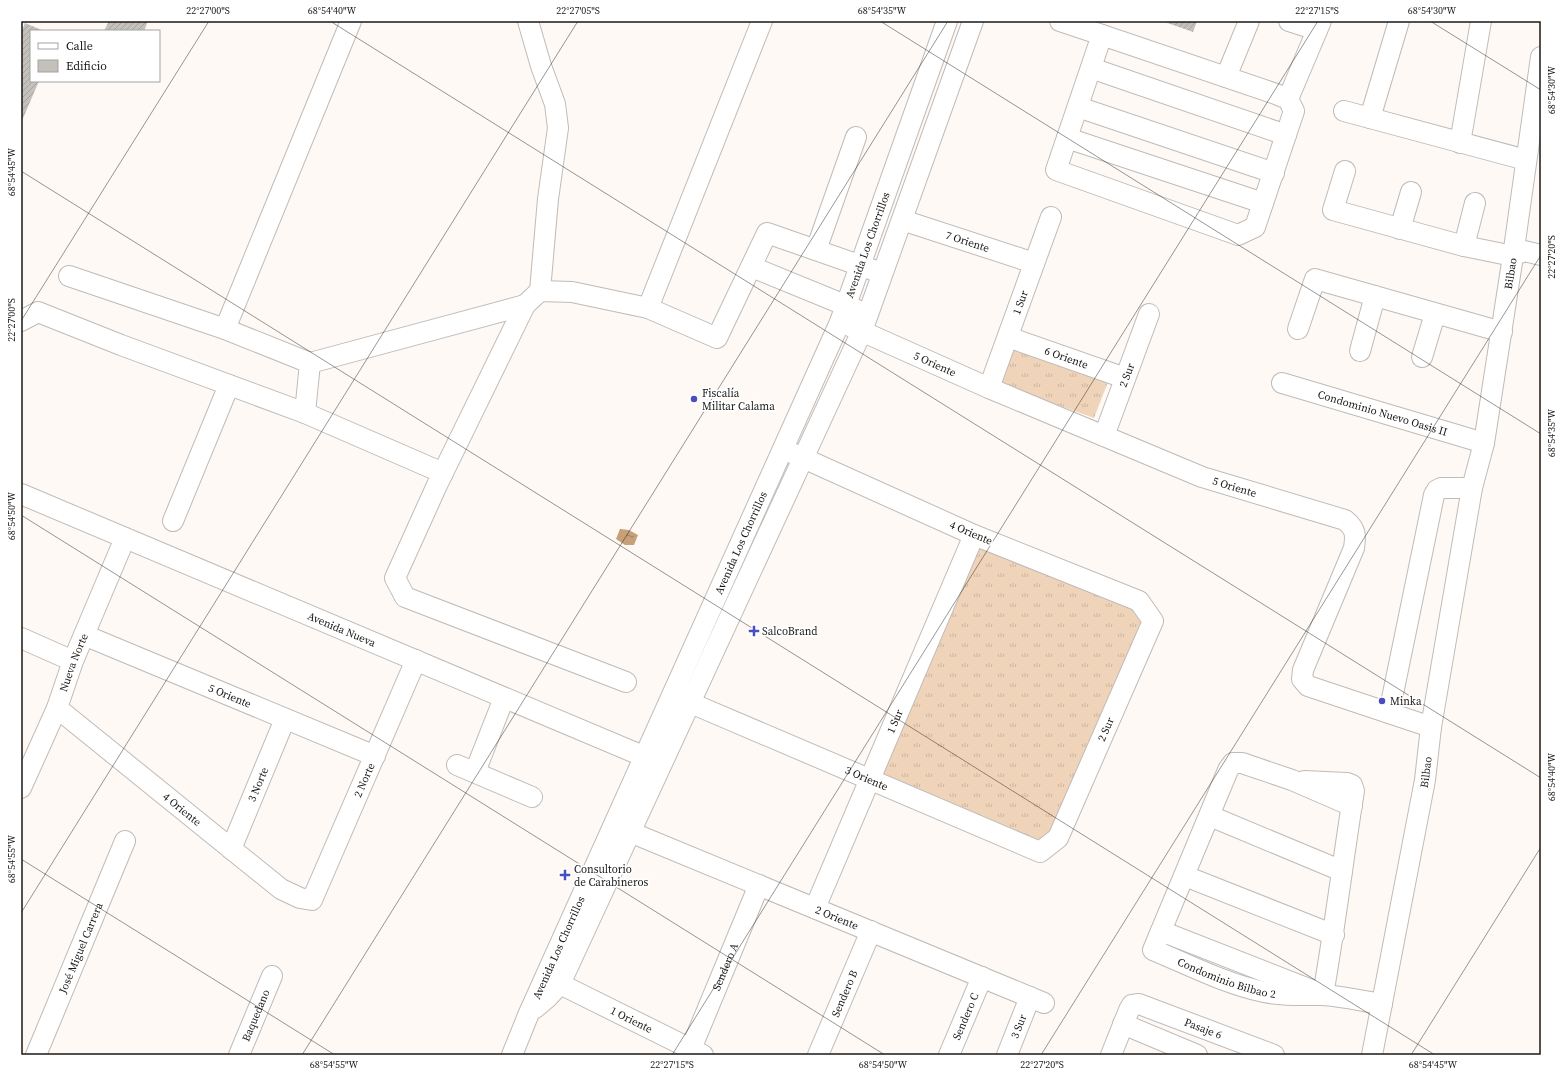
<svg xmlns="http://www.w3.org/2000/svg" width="1562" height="1076" font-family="'Source Serif 4',serif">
<defs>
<pattern id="grass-tufts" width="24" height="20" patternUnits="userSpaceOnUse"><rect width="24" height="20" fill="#f0d4ba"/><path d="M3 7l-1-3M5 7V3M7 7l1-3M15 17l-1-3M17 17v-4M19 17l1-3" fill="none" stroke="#cdb59f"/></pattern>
<pattern id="water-ripples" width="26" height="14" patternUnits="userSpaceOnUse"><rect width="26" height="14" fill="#c7a079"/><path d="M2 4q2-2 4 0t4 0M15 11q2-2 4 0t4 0" fill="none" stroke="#a18262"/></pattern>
<pattern id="building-hatch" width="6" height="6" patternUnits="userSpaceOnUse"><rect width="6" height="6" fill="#c4c0bc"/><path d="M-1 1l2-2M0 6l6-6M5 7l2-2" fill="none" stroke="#a8a4a1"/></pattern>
</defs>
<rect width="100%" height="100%" fill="#fef9f5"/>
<!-- grass -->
<g fill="url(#grass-tufts)">
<polygon points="1013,348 1108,382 1094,418 1000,384"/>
<polygon points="976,547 1134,608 1143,620 1050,836 1041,844 885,779 882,768"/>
</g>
<!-- water -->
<polygon fill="url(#water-ripples)" points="620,529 629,530 638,535 634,545 625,545 616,539"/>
<!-- building -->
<g fill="url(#building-hatch)">
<polygon points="109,21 148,21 144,31 104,31"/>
<polygon points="1162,21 1197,21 1193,32"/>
<polygon points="25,23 44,31 31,31 31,81 39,81 21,123 21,33"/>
</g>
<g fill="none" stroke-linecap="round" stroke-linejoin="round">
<!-- minor casing -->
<g stroke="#c0bbb7" stroke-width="22">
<g id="minor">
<polyline points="528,21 541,66 555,104 558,128 548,199 540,291"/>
<polyline points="1060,21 1102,35"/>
<polyline points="1289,21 1317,30"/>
<polygon points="1102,35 1276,94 1288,99 1294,111 1255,227 1238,235 1056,170"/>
<polyline points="1091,68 1286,135"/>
<polyline points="1226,77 1249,21"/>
<polyline points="1288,99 1321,21"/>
<polyline points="1078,107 1274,173"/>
<polyline points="1344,111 1526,160"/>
<polyline points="1370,118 1399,21"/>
<polyline points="1067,138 1263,203"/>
<polyline points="1460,143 1481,21"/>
<polyline points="1345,171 1333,210 1464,246 1513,256 1524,251 1541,255"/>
<path id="s1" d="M902,220l132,43"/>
<polyline points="1400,229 1411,192"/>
<polyline points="1464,246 1475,203"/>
<polyline points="816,250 856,137"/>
<polyline points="752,267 857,310"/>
<polyline points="69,276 225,329 310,363 305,413"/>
<polyline points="648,308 717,338 767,233 873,270"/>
<polyline points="21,321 38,312 121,345 305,413 443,473"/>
<path id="s2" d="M850,326l139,62 213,89 143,43c11,9 11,15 9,28l-51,122 -1,9 6,7 123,41"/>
<polyline points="225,329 351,21"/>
<polyline points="1298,329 1315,279 1502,332"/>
<path id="s3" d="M1008,337l117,41"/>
<polyline points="1360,351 1375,296"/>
<polyline points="1422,357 1435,314"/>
<polyline points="310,363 525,305"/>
<path id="s4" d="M1282,383l202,60"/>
<path id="s5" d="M989,388l62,-171"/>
<path id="s6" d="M1104,436l45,-122"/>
<path id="s7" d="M21,494l636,268"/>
<polyline points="173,521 229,385"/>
<path id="s8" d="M84,635l291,121"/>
<polyline points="21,638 73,661"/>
<polyline points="626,682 405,597 395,578 437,485 525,305 540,291 572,292 648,308 762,21"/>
<path id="s9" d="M679,698l361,154 18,-14 95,-217 -14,-20 -165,-66 -182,-82"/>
<path id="s10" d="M57,708l224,181 19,9 12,2 104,-240"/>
<polyline points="1389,713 1434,495 1437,490 1441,488 1472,488"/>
<polyline points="457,765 532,797"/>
<polyline points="475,772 504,698"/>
<path d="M1304,781l43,2 5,2 2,6c-11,68 -19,136 -31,204"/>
<path id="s11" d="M21,788l36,-80 16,-47 52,-123"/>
<path id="s12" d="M1352,806l-60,-26 -50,-17h-9l-5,7 -75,180c36,15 73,34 111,42 19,4 38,3 58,3 20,1 40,6 60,9"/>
<polyline points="1210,816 1342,871"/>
<path id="s13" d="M630,832l414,171"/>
<path id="s14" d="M231,849l54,-130"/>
<polyline points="1185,876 1334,935"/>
<path id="s15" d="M815,908l159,-373"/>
<polyline points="1161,931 1314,991"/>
<path id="s16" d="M560,984l143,71"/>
<polyline points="535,1008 548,997 560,984 862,331 973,21"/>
<polyline points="1123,1024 1197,1055"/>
<path id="s17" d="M691,1049l68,-164"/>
<path id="s18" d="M36,1055l89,-214"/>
<path id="s19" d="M239,1055l33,-79"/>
<path id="s20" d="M512,1055l17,-42 311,-691 107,-301"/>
<path id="s21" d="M818,1055l53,-124"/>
<path id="s22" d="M949,1055l33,-78"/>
<path id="s23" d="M1007,1055l23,-58"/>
<path id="s24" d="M1111,1055l18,-45 3,-5 7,-1 135,51"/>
<path id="s25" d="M1372,1055l53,-275 6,-53 41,-239 12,-45 29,-187 28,-199"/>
</g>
</g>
<!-- minor -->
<use href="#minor" stroke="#fff" stroke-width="20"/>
</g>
<!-- ticks -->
<path fill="none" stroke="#1a1917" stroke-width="1" stroke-opacity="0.45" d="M330,21l1211,757M880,21l661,413M1430,21l111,69M21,171l1414,884M21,321l188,-300M21,515l864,540M21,859l314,196M21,913l557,-892M302,1055l646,-1034M672,1055l646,-1034M1041,1055l500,-800M1411,1055l130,-208"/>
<!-- markers -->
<g fill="#484dc2" stroke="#fff" stroke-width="1.5">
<circle cx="694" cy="399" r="4"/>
<path d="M752 625h4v4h4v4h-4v4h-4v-4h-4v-4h4z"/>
<circle cx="1382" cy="701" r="4"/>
<path d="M563 869h4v4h4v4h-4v4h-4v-4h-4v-4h4z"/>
</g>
<g text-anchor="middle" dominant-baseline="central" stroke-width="3.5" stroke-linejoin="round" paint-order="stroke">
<!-- street labels -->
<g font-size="11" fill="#1a1917" stroke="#fff">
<text stroke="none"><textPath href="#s1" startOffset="69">7 Oriente</textPath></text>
<text stroke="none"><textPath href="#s20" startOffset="885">Avenida Los Chorrillos</textPath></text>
<text stroke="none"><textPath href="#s25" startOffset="794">Bilbao</textPath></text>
<text stroke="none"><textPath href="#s5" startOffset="91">1 Sur</textPath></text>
<text stroke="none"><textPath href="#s3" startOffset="62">6 Oriente</textPath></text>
<text stroke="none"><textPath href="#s2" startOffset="93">5 Oriente</textPath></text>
<text stroke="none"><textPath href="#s6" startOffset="65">2 Sur</textPath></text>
<text stroke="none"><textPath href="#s4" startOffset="105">Condominio Nuevo Oasis II</textPath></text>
<text stroke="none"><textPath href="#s2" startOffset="417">5 Oriente</textPath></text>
<text transform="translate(971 533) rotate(23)">4 Oriente</text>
<text stroke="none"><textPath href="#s20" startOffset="561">Avenida Los Chorrillos</textPath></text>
<text stroke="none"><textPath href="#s7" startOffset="348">Avenida Nueva</textPath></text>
<text stroke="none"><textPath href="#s11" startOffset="136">Nueva Norte</textPath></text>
<text stroke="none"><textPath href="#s8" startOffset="158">5 Oriente</textPath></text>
<text stroke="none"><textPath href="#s15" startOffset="203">1 Sur</textPath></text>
<text stroke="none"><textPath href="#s9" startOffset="534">2 Sur</textPath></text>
<text stroke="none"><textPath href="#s25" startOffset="288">Bilbao</textPath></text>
<text stroke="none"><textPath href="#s9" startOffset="204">3 Oriente</textPath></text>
<text stroke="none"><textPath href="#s10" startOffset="452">2 Norte</textPath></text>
<text stroke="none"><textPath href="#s14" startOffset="70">3 Norte</textPath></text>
<text stroke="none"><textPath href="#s10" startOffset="161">4 Oriente</textPath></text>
<text stroke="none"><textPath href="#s13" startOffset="224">2 Oriente</textPath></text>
<text stroke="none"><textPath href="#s18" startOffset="116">José Miguel Carrera</textPath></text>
<text stroke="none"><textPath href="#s20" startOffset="117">Avenida Los Chorrillos</textPath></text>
<text stroke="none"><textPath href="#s17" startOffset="89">Sendero A</textPath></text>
<text stroke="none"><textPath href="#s12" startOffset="410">Condominio Bilbao 2</textPath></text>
<text stroke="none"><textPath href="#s21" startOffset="67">Sendero B</textPath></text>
<text stroke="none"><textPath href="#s19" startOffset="43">Baquedano</textPath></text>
<text stroke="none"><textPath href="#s22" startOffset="42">Sendero C</textPath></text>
<text stroke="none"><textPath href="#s16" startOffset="80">1 Oriente</textPath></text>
<text stroke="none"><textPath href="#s23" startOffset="31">3 Sur</textPath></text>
<text stroke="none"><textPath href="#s24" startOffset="130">Pasaje 6</textPath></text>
</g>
<!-- poi labels -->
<g font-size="11" fill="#1a1917" stroke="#fff" text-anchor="start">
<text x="702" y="393">Fiscalía<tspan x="702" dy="13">Militar Calama</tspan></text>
<text x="762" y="631">SalcoBrand</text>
<text x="1390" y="701">Minka</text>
<text x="574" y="869">Consultorio<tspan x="574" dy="13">de Carabineros</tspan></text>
</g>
</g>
<!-- border -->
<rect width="1562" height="1076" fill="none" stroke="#ffffff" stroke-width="44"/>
<!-- legend -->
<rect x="30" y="30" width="130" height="52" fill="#ffffff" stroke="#a3a3a2"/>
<rect x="38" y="43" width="20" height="6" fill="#ffffff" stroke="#a3a3a2"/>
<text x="66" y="50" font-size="12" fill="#1a1917">Calle</text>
<rect x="38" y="60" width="20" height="12" fill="#c4c0bc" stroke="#a3a3a2"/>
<text x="66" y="70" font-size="12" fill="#1a1917">Edificio</text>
<rect x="22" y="22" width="1518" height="1032" fill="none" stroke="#1a1917" stroke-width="1.5"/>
<g font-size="10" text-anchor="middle" fill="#1a1917">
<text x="208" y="14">22°27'00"S</text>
<text x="332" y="14">68°54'40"W</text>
<text x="578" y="14">22°27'05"S</text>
<text x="882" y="14">68°54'35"W</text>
<text x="1317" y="14">22°27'15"S</text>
<text x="1432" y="14">68°54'30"W</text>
<text transform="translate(1551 90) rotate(-90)" y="4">68°54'30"W</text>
<text transform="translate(11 172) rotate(-90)" y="4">68°54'45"W</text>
<text transform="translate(1551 257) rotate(-90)" y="4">22°27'20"S</text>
<text transform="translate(11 320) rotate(-90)" y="4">22°27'00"S</text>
<text transform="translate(1551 433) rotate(-90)" y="4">68°54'35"W</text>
<text transform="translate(11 516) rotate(-90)" y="4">68°54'50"W</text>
<text transform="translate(1551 777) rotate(-90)" y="4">68°54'40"W</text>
<text transform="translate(11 859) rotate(-90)" y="4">68°54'55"W</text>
<text x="334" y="1068">68°54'55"W</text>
<text x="672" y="1068">22°27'15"S</text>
<text x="883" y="1068">68°54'50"W</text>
<text x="1042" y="1068">22°27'20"S</text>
<text x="1433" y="1068">68°54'45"W</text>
</g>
</svg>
